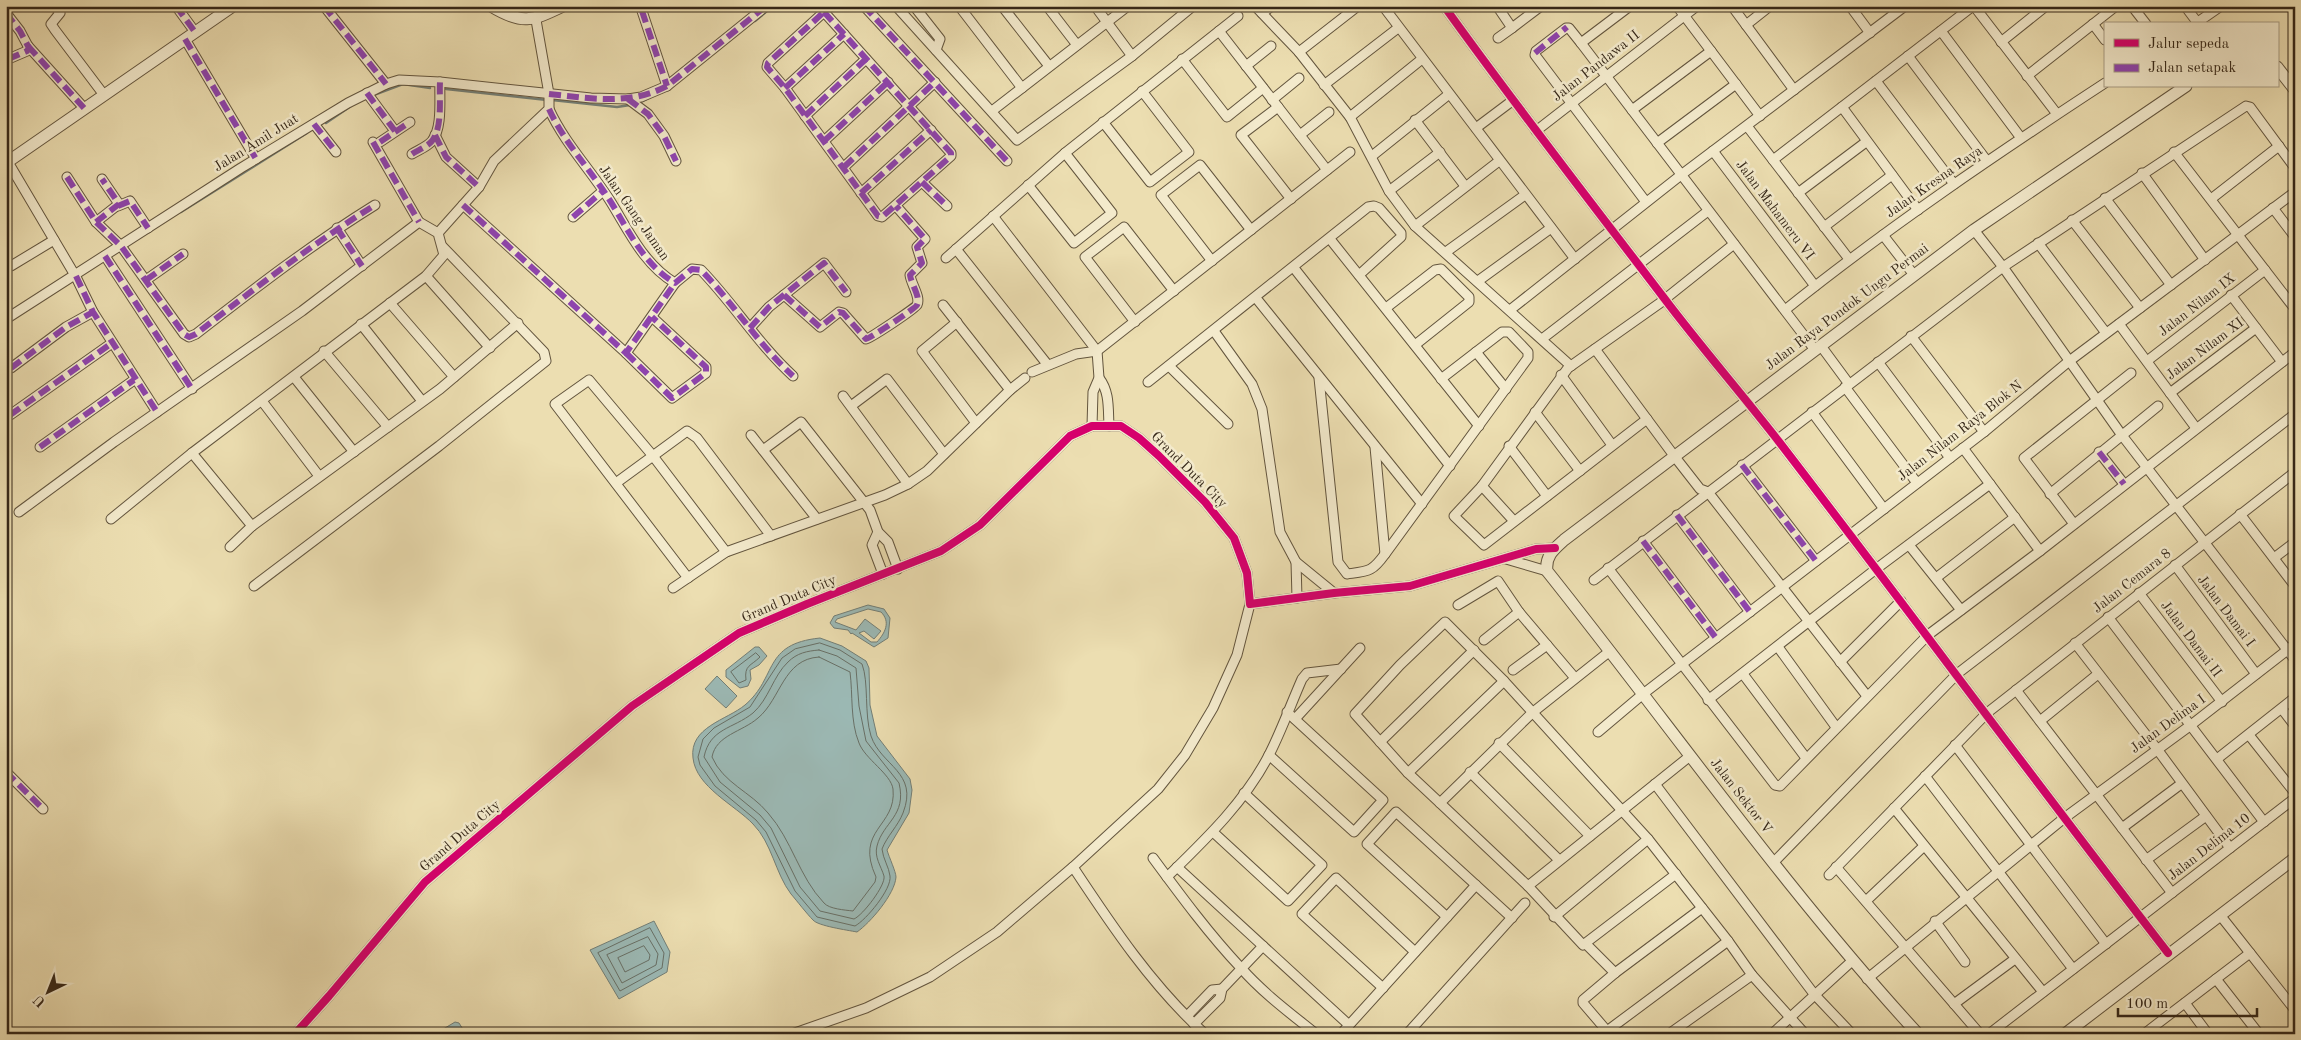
<svg xmlns="http://www.w3.org/2000/svg" width="2301" height="1040" font-family="'Old Standard TT',serif">
<rect width="100%" height="100%" fill="#ecdeb1"/>
<filter id="stains"><feTurbulence type="fractalNoise" baseFrequency=".004" numOctaves="4"/><feColorMatrix values="0 0 0 0 .2 0 0 0 0 .09 0 0 0 0 .02 0 0 0 .5 -.17"/></filter>
<radialGradient id="worn" r=".72"><stop offset=".6" stop-color="#630" stop-opacity="0"/><stop offset="1" stop-color="#630" stop-opacity=".3"/></radialGradient>
<!-- water -->
<g fill="#9cbab6" stroke="#737f77" fill-rule="evenodd">
<path d="M868,605l16,4 6,9 -2,20 -14,9 -22,-14 -1,1 -3,-4 -14,-2 -4,-5 4,-7zM868,609l13,3c10,10 4,21 -4,30h-6l-12,-9 5,-2 10,8 7,-8 -16,-12 -9,11 -21,-8 2,-3z"/>
<path d="M820,638l22,8 24,15 3,7 1,37 7,31 33,43 2,11 -3,23 -22,37c2,7 9,22 9,27 -1,17 -26,46 -39,55 -10,-2 -39,-6 -44,-12 -6,-6 -16,-19 -22,-26 -16,-21 -19,-51 -38,-70 -18,-19 -57,-37 -60,-66 -4,-31 34,-38 52,-53 33,-28 17,-61 75,-67z"/>
<polygon points="755,647 759,647 767,656 759,665 750,670 751,679 748,686 740,688 726,677 726,670"/>
<polygon points="717,676 737,696 726,708 705,689"/>
<polygon points="654,921 670,952 667,972 619,999 590,950"/>
<polygon points="455,1022 459,1023 466,1034 435,1034"/>
</g>
<g fill="none" stroke-linecap="round" stroke-linejoin="round">
<!-- shore -->
<g stroke="#687067" stroke-width="1">
<path d="M820,643l20,7 22,14c7,18 2,50 9,72 10,30 48,36 32,77 -5,13 -16,23 -21,36 1,10 7,18 8,27 2,13 -24,44 -35,50l-38,-9 -22,-26 -29,-59 -10,-12 -41,-34 -15,-21 -2,-8 5,-18 11,-11 36,-21 32,-49 13,-9z"/>
<path d="M819,650l18,6 19,12 3,38 7,35 33,42c8,33 -16,39 -22,63 -3,11 4,20 7,30 2,9 -21,39 -30,43l-34,-8 -20,-24 -29,-59 -11,-13 -40,-33 -16,-25c6,-29 29,-28 49,-44 16,-14 20,-37 35,-51 9,-9 19,-11 31,-12z"/>
<path d="M756,653l4,4c-9,9 -16,8 -14,23l-7,3 -8,-11z"/>
<path d="M819,657l31,15c3,23 0,49 9,71 6,16 32,31 34,46 4,38 -39,40 -17,88l-1,5 -22,29c-8,-1 -24,-2 -29,-8 -25,-26 -32,-63 -56,-90 -17,-21 -45,-30 -56,-56 4,-22 30,-25 46,-39 23,-19 25,-59 61,-61z"/>
<polygon points="650,928 664,953 662,968 620,991 598,953"/>
<polygon points="648,937 658,954 656,965 622,983 607,955"/>
<polygon points="644,946 650,955 649,960 625,972 618,958"/>
</g>
<!-- stream -->
<g stroke="#737f77" stroke-width="2.5">
<polyline points="755,21 773,6"/>
<polyline points="446,89 547,100"/>
<polyline points="371,96 403,84 430,88"/>
<polyline points="552,100 617,107 630,105"/>
<polyline points="639,103 663,91"/>
<polyline points="326,123 351,106"/>
<polyline points="181,212 307,133"/>
</g>
<!-- minor casing -->
<g stroke="#63553e" stroke-width="11">
<g id="minor">
<polyline points="55,6 60,13 51,24 55,30 104,95"/>
<polyline points="176,6 195,32"/>
<polyline points="324,6 386,84"/>
<polyline points="864,6 1007,161"/>
<polyline points="896,6 1017,140 1132,56 1193,6"/>
<polyline points="914,6 940,39 936,50"/>
<polyline points="959,6 1022,88"/>
<polyline points="1002,6 1049,66"/>
<polyline points="1047,6 1077,45"/>
<polyline points="1095,6 1132,56"/>
<polyline points="1255,6 1299,52 1350,117 1389,191 1415,226 1571,366"/>
<polyline points="1383,6 1575,259"/>
<path d="M1444,6c71,99 146,195 220,292 37,49 78,96 116,145 130,169 257,341 388,510"/>
<polyline points="1497,6 1512,28 1541,6"/>
<polyline points="1677,6 1760,116"/>
<polyline points="1732,6 1794,90"/>
<polyline points="1850,6 1870,33"/>
<polyline points="1974,6 2057,114"/>
<polyline points="2132,6 2146,24"/>
<polyline points="2185,6 2197,22"/>
<polyline points="642,11 667,86"/>
<polygon points="824,12 951,153 951,156 882,217 878,216 785,88 767,67 768,63"/>
<polyline points="6,13 20,31 29,48 27,51 6,60"/>
<polyline points="1262,13 1272,6"/>
<polyline points="2093,24 2105,40"/>
<polyline points="2195,24 2221,6"/>
<polyline points="1746,25 1770,6"/>
<polyline points="1219,31 1327,170"/>
<polyline points="1941,31 2021,138"/>
<polyline points="1498,38 1512,28"/>
<polyline points="185,39 256,159"/>
<polyline points="2001,42 2046,6"/>
<polyline points="1581,43 1630,6"/>
<polyline points="28,46 84,108"/>
<polyline points="1299,52 1358,6"/>
<polyline points="1908,56 1987,161"/>
<polyline points="1182,59 1227,117 1263,88"/>
<polyline points="1246,66 1271,46"/>
<polyline points="2027,76 2116,6"/>
<polyline points="1876,81 1954,184"/>
<polyline points="1324,85 1398,28"/>
<polyline points="785,88 844,34"/>
<polyline points="367,93 395,131"/>
<polyline points="628,99 648,114 664,136 676,161"/>
<polyline points="1272,100 1299,78"/>
<polyline points="1278,107 1241,135 1291,199"/>
<polyline points="1842,107 1918,210"/>
<path d="M549,109c15,33 40,59 60,90 19,30 34,65 66,84l17,-14 9,1c33,34 57,74 92,106"/>
<polyline points="1632,110 1711,51"/>
<polyline points="992,111 1128,6"/>
<polyline points="805,116 866,59"/>
<polyline points="1350,117 1422,59"/>
<polyline points="1415,120 1465,186"/>
<polyline points="1103,122 1150,182 1189,152 1142,91"/>
<polyline points="314,124 336,152"/>
<polyline points="1747,126 1849,259"/>
<polyline points="1476,128 1512,101"/>
<polyline points="1536,131 1697,6"/>
<polyline points="435,135 446,157 479,187"/>
<polyline points="1300,135 1329,112"/>
<polyline points="824,141 888,82"/>
<polyline points="373,142 419,222"/>
<polyline points="380,142 410,122"/>
<polyline points="1657,143 1736,84"/>
<polyline points="1713,151 1815,286"/>
<polyline points="2174,152 2295,309"/>
<path d="M412,154c6,-4 15,-7 20,-13 11,-14 7,-43 8,-59"/>
<polyline points="1372,156 1448,95"/>
<polyline points="1773,160 1973,6"/>
<polyline points="8,162 76,277 93,312 157,412"/>
<polyline points="844,167 935,82"/>
<polyline points="2142,173 2205,260"/>
<path d="M67,177l29,45 25,24 63,88 5,3 7,-3c58,-45 116,-90 179,-129"/>
<polyline points="922,182 947,206"/>
<polyline points="1028,185 1074,243 1112,213 1065,153"/>
<polyline points="1389,191 1440,152"/>
<polyline points="861,193 931,130"/>
<polyline points="1798,193 1866,142"/>
<polyline points="2105,198 2171,285"/>
<polyline points="2211,199 2279,146"/>
<polyline points="1646,202 1535,55 1536,51 1566,28 1569,28 1581,43 1815,350"/>
<polyline points="463,205 626,353 675,283"/>
<polyline points="118,206 130,201 148,228"/>
<polyline points="2273,208 2295,237"/>
<polyline points="993,216 1097,351 1099,378 1093,392 1092,426"/>
<polyline points="573,217 603,191"/>
<polyline points="2072,220 2140,308"/>
<polyline points="96,222 119,204 102,179"/>
<polyline points="1415,226 1499,161"/>
<polyline points="1824,227 1892,175"/>
<polyline points="337,228 362,266"/>
<polyline points="1974,230 2003,267 2121,434 2295,660"/>
<polyline points="438,233 479,187 494,161 549,109 549,94 536,20"/>
<polyline points="1883,235 1914,275"/>
<polyline points="1330,239 1479,426"/>
<polyline points="2038,243 2106,333"/>
<polyline points="956,249 1047,364"/>
<polyline points="1446,252 1525,195"/>
<polyline points="105,256 192,389"/>
<polyline points="946,258 1065,153 1238,16"/>
<polyline points="1212,261 1161,195 1200,165 1251,230"/>
<polyline points="11,266 54,240"/>
<polyline points="1294,268 1450,466"/>
<polyline points="426,276 490,348"/>
<polyline points="146,280 183,254"/>
<polyline points="1478,281 1551,228"/>
<path d="M784,295l36,32 19,-15 4,1 23,26c3,0 50,-31 51,-34 4,-8 -6,-21 -7,-30l12,-12 -5,-16 8,-8 -29,-33"/>
<polyline points="2231,295 2282,362"/>
<polyline points="1256,298 1422,504"/>
<polyline points="390,303 454,377"/>
<polyline points="943,305 1010,390"/>
<polyline points="1386,308 1435,270 1441,269 1469,297 1469,302 1415,345"/>
<polyline points="1510,310 1681,175 1905,6"/>
<path d="M1785,310c102,-82 210,-155 320,-227"/>
<polyline points="6,319 241,168 348,103 386,84 399,80 440,82 591,98 628,99 641,97 667,86 766,6"/>
<polyline points="957,322 922,351 976,423"/>
<polyline points="1135,322 1085,257 1124,227 1174,291"/>
<polyline points="361,324 422,401"/>
<polyline points="2119,324 2196,428"/>
<polyline points="750,328 769,307 824,263 846,292"/>
<polyline points="1214,331 1252,384 1262,409 1280,532 1296,562 1334,593"/>
<polyline points="1911,336 1984,432"/>
<polyline points="1542,339 1708,211"/>
<polyline points="1821,346 1849,384"/>
<polyline points="1595,349 1675,457 1700,489 1708,492 1867,696"/>
<polyline points="324,351 388,427"/>
<polyline points="626,353 672,398 706,373 706,367 652,317"/>
<polyline points="2147,361 2265,270"/>
<polyline points="1878,362 1950,458"/>
<polyline points="1169,366 1228,424"/>
<polyline points="11,368 66,327 93,312"/>
<polyline points="1032,372 1076,354 1097,351 1350,152"/>
<polyline points="1561,375 1612,445"/>
<polyline points="294,377 354,452"/>
<path d="M1099,378c11,14 9,31 10,48"/>
<path d="M1319,378l19,184 9,12c22,-3 25,-2 38,-20l143,-196v-6l-19,-20h-7l-26,20"/>
<polyline points="1441,379 1476,352 1506,389"/>
<polyline points="1148,382 1368,207 1374,206 1379,208 1401,233 1401,237 1359,275"/>
<polyline points="1845,387 1917,483"/>
<polyline points="2170,393 2256,328"/>
<polyline points="843,396 908,484"/>
<polyline points="262,401 319,476"/>
<polyline points="851,406 887,379 944,454"/>
<polyline points="1535,412 1580,471"/>
<polyline points="1812,412 1884,509"/>
<polyline points="10,415 112,343"/>
<polyline points="751,435 817,519"/>
<polyline points="1509,446 1547,496"/>
<polyline points="40,447 134,380"/>
<polyline points="1375,447 1385,554"/>
<polyline points="1963,448 2040,551"/>
<polyline points="763,450 801,422 870,510 878,532 888,542 898,569"/>
<polyline points="2099,452 2124,484"/>
<polyline points="192,453 252,526 440,389 518,323"/>
<polyline points="1742,465 1816,561"/>
<polyline points="616,483 687,431 697,438 771,536"/>
<polyline points="1482,486 1454,516 1484,545 1647,419"/>
<polyline points="2050,494 2158,406"/>
<polyline points="19,512 114,442 302,311 419,222 438,233 444,255 426,276 192,453 111,519"/>
<polyline points="2240,514 2295,586"/>
<polyline points="1677,515 1750,612"/>
<polyline points="1513,520 1482,486 1568,368 1660,303 1734,244"/>
<polyline points="2074,524 2024,458 2131,373"/>
<polyline points="878,532 872,545 883,574"/>
<polyline points="1643,541 1716,638"/>
<polyline points="1909,545 1961,610"/>
<polyline points="230,547 252,526"/>
<polyline points="2274,558 2295,542"/>
<polyline points="1506,559 1547,571"/>
<polyline points="1296,562 1297,598"/>
<polyline points="2175,565 2256,674"/>
<polyline points="1608,568 1775,785 1780,786 1928,635 2040,551 2295,352"/>
<polyline points="688,578 555,404 589,380 653,456 726,552"/>
<polyline points="1936,578 2015,517"/>
<polyline points="1594,580 2003,267 2246,106 2250,107 2295,168"/>
<polyline points="254,586 439,446 546,361 544,352 443,247"/>
<polyline points="673,588 726,552 885,495 908,484 927,471 1010,390 1025,378"/>
<polyline points="2139,593 2222,702"/>
<polyline points="1458,605 1498,581 1519,612 1575,678"/>
<polyline points="2108,617 2264,822"/>
<polyline points="1484,640 1519,612"/>
<polyline points="2075,643 2157,749 2230,848"/>
<polyline points="1778,647 1836,727"/>
<polyline points="1610,651 1532,713 1440,803 1528,886 1690,756"/>
<polyline points="1840,662 1901,601"/>
<polyline points="1513,670 1547,645"/>
<polyline points="1743,674 1806,758"/>
<polyline points="2016,690 2172,893"/>
<polyline points="1708,700 1876,569 1990,484"/>
<polyline points="2282,709 2295,726"/>
<polyline points="1295,719 1360,648"/>
<polyline points="2040,721 2098,674"/>
<polyline points="1598,732 1643,694 1984,432 2068,362 2295,192"/>
<polyline points="2249,735 2295,793"/>
<polyline points="1380,742 1474,650"/>
<polyline points="1499,743 1590,836"/>
<polyline points="1955,745 2106,944"/>
<polyline points="1269,755 1354,832 1383,800 1287,712"/>
<polyline points="2217,759 2293,699"/>
<polyline points="6,772 43,809"/>
<polyline points="1470,772 1559,860"/>
<polyline points="1408,773 1504,681"/>
<polyline points="1925,776 2073,969"/>
<polyline points="1655,784 1814,994 1852,1034"/>
<polyline points="1440,803 1408,773 1355,714 1400,665 1445,622 1504,681 1648,839 1728,941 1752,975 1805,1034"/>
<polyline points="1894,808 2043,992"/>
<polyline points="2122,828 2181,784"/>
<polyline points="1213,832 1288,901 1322,865 1244,793"/>
<path d="M1153,858c28,38 56,76 88,110 22,25 49,45 75,66"/>
<polyline points="2146,860 2206,816"/>
<polyline points="1774,862 1957,674 2295,414"/>
<path d="M1073,867c39,59 79,119 132,167"/>
<polyline points="1177,867 1349,1025"/>
<polyline points="1836,867 1980,1034"/>
<polyline points="1829,875 1987,713 2295,472"/>
<path d="M1167,877c38,-37 79,-76 103,-124 12,-24 21,-49 32,-74l5,-6 34,-4"/>
<polyline points="1528,886 1583,945 1676,874"/>
<polyline points="1866,901 1924,846"/>
<polyline points="2220,915 2295,1010"/>
<polyline points="1447,917 1367,844 1396,812 1512,918"/>
<polyline points="1554,917 1648,839"/>
<polyline points="1935,921 1965,962"/>
<polyline points="1586,944 1615,973"/>
<polyline points="1867,979 2063,819 2191,725 2295,644"/>
<polyline points="2216,979 2259,1034"/>
<polyline points="1383,988 1302,914 1336,878 1415,952"/>
<polyline points="2185,1003 2208,1034"/>
<polyline points="1954,1004 2015,959"/>
<polyline points="1187,1016 1212,990 1222,989"/>
<polyline points="1194,1024 1220,998 1222,989 1263,946"/>
<polyline points="1607,1031 1583,1003 1583,1000 1615,973 1702,908"/>
<polyline points="295,1034 329,996 425,882 632,706 739,633 807,604 941,551 980,525 1070,436 1092,426 1121,426 1139,438 1159,456 1205,502 1234,538 1247,573 1250,604 1334,593 1410,586 1536,549 1555,548"/>
<polyline points="792,1034 866,1008 930,977 997,932 1073,867 1158,789 1185,755 1213,708 1237,655 1250,604"/>
<polyline points="1341,1034 1476,885"/>
<polyline points="1407,1034 1525,903"/>
<polyline points="1609,1034 1607,1031 1728,941"/>
<polyline points="1669,1034 1752,975"/>
<polyline points="1772,1034 1852,961"/>
<polyline points="1989,1034 2295,798"/>
<polyline points="2144,1034 2250,953"/>
</g>
</g>
<!-- tertiary casing -->
<g stroke="#63553e" stroke-width="13">
<g id="tertiary">
<path d="M491,6c31,19 41,15 72,0"/>
<polyline points="2277,67 2295,90"/>
<polyline points="6,163 233,6"/>
<path d="M1918,1034c-134,-146 -248,-309 -371,-463 -2,-15 7,-22 17,-31l410,-310 212,-144"/>
<polyline points="2065,1034 2295,858"/>
</g>
</g>
<!-- minor -->
<use href="#minor" stroke="#f3eacc" stroke-width="9"/>
<!-- tertiary -->
<use href="#tertiary" stroke="#f3eacc" stroke-width="11"/>
<!-- quiet -->
<g stroke="#8e44ad" stroke-width="6" stroke-dasharray="12 6" stroke-linecap="butt">
<polyline points="176,6 195,32"/>
<polyline points="324,6 386,84"/>
<polyline points="864,6 1007,161"/>
<polyline points="642,11 667,86"/>
<polygon points="824,12 951,153 951,156 882,217 878,216 785,88 767,67 768,63"/>
<polyline points="6,13 20,31 29,48 27,51 6,60"/>
<polyline points="185,39 256,159"/>
<polyline points="28,46 84,108"/>
<polyline points="1535,53 1567,27"/>
<polyline points="785,88 844,34"/>
<polyline points="367,93 395,131"/>
<path d="M549,94c41,4 80,12 118,-8l99,-80"/>
<polyline points="628,99 648,114 664,136 676,161"/>
<path d="M549,109c15,33 40,59 60,90 19,30 34,65 66,84l17,-14 9,1c33,34 57,74 92,106"/>
<polyline points="805,116 866,59"/>
<polyline points="314,124 336,152"/>
<polyline points="435,135 446,157 479,187"/>
<polyline points="824,141 888,82"/>
<polyline points="373,142 419,222"/>
<polyline points="380,142 410,122"/>
<path d="M412,154c6,-4 15,-7 20,-13 11,-14 7,-43 8,-59"/>
<polyline points="844,167 935,82"/>
<path d="M67,177l29,45 25,24 63,88 5,3 7,-3c58,-45 116,-90 179,-129"/>
<polyline points="922,182 947,206"/>
<polyline points="861,193 931,130"/>
<polyline points="463,205 626,353 675,283"/>
<polyline points="118,206 130,201 148,228"/>
<polyline points="573,217 603,191"/>
<polyline points="96,222 119,204 102,179"/>
<polyline points="337,228 362,266"/>
<polyline points="105,256 192,389"/>
<polyline points="76,276 93,312 157,412"/>
<polyline points="146,280 183,254"/>
<path d="M784,295l36,32 19,-15 4,1 23,26c3,0 50,-31 51,-34 4,-8 -6,-21 -7,-30l12,-12 -5,-16 8,-8 -29,-33"/>
<polyline points="750,328 769,307 824,263 846,292"/>
<polyline points="626,353 672,398 706,373 706,367 652,317"/>
<polyline points="11,368 66,327 93,312"/>
<polyline points="10,415 112,343"/>
<polyline points="40,447 134,380"/>
<polyline points="2099,452 2124,484"/>
<polyline points="1742,465 1816,561"/>
<polyline points="1677,515 1750,612"/>
<polyline points="1643,541 1716,638"/>
<polyline points="6,772 43,809"/>
</g>
<!-- cycleway casing -->
<g stroke="#f3eacc" stroke-width="11">
<g id="cycleway">
<path d="M1444,6c71,99 146,195 220,292 37,49 78,96 116,145 130,169 257,341 388,510"/>
<polyline points="295,1034 329,996 425,882 632,706 739,633 807,604 941,551 980,525 1070,436 1092,426 1121,426 1139,438 1159,456 1205,502 1234,538 1247,573 1250,604 1334,593 1410,586 1536,549 1555,548"/>
</g>
</g>
<!-- cycleway -->
<use href="#cycleway" stroke="#d6006c" stroke-width="8"/>
</g>
<g text-anchor="middle" dominant-baseline="central" stroke-width="5" stroke-linejoin="round" paint-order="stroke">
<!-- street labels -->
<g font-size="14" fill="#352718" stroke="#f3eacc">
<text transform="translate(1596 66) rotate(-38)">Jalan Pandawa II</text>
<text transform="translate(256 143) rotate(-32)">Jalan Amil Juat</text>
<text transform="translate(1934 182) rotate(-35)">Jalan Kresna Raya</text>
<text transform="translate(1775 210) rotate(53)">Jalan Mahameru VI</text>
<text transform="translate(634 213) rotate(55)">Jalan Gang Jaman</text>
<text transform="translate(2197 305) rotate(-38)">Jalan Nilam IX</text>
<text transform="translate(1847 307) rotate(-37)">Jalan Raya Pondok Ungu Permai</text>
<text transform="translate(2205 349) rotate(-37)">Jalan Nilam XI</text>
<text transform="translate(1960 431) rotate(-38)">Jalan Nilam Raya Blok N</text>
<text transform="translate(1189 470) rotate(45)">Grand Duta City</text>
<text transform="translate(2132 581) rotate(-38)">Jalan Cemara 8</text>
<text transform="translate(789 599) rotate(-23)">Grand Duta City</text>
<text transform="translate(2226 611) rotate(53)">Jalan Damai I</text>
<text transform="translate(2191 639) rotate(53)">Jalan Damai II</text>
<text transform="translate(2168 724) rotate(-36)">Jalan Delima I</text>
<text transform="translate(1741 796) rotate(52)">Jalan Sektor V</text>
<text transform="translate(460 836) rotate(-41)">Grand Duta City</text>
<text transform="translate(2209 847) rotate(-38)">Jalan Delima 10</text>
</g>
</g>
<!-- margin -->
<rect width="2301" height="1040" fill="none" stroke="#ecdeb1" stroke-width="25"/>
<rect x="8" y="8" width="2286" height="1025" fill="none" stroke="#352718" stroke-width="2.5"/>
<rect x="12" y="12" width="2276" height="1015" fill="none" stroke="#352718"/>
<!-- legend -->
<rect x="2104" y="22" width="175" height="65" fill="#f3eacc" stroke="#a79c84"/>
<rect x="2114" y="39" width="25" height="8" fill="#d6006c" stroke="#a79c84"/>
<text x="2148" y="48" font-size="15" fill="#352718">Jalur sepeda</text>
<rect x="2114" y="64" width="25" height="8" fill="#8e44ad" stroke="#a79c84"/>
<text x="2148" y="72" font-size="15" fill="#352718">Jalan setapak</text>
<!-- north arrow -->
<g transform="translate(48 992) rotate(223)" stroke="#f3eacc" stroke-width="4" paint-order="stroke">
<path d="M0-4L9 19L0 12L-9 19Z" fill="#352718"/>
<text y="-8" font-size="14" font-weight="bold" text-anchor="middle" fill="#352718">U</text>
</g>
<!-- scale -->
<path d="M2118 1008v8h139v-8" fill="none" stroke="#352718" stroke-width="2.5"/>
<text x="2126" y="1008" font-size="15" fill="#352718" stroke="#f3eacc" stroke-width="4" paint-order="stroke">100 m</text>
<rect width="100%" height="100%" filter="url(#stains)"/>
<rect width="100%" height="100%" fill="url(#worn)"/>
</svg>
